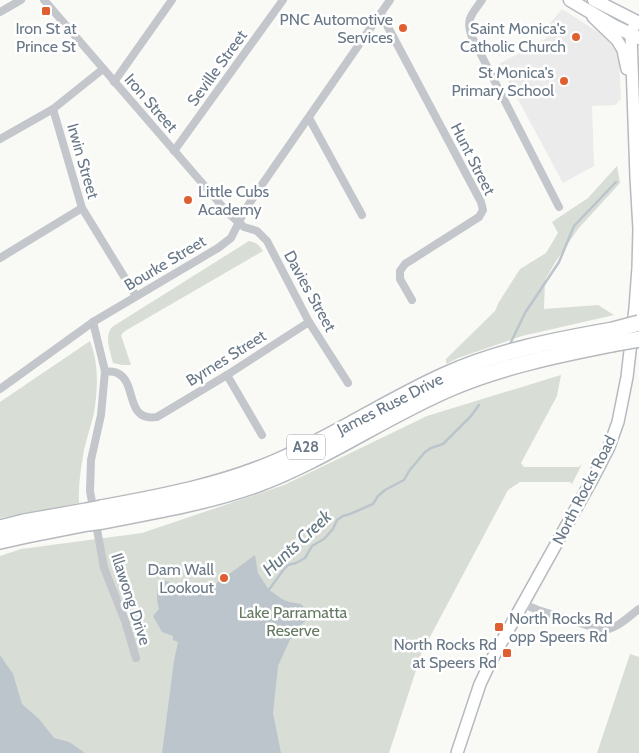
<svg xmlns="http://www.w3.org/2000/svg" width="639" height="753" font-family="Cabin,sans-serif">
<rect width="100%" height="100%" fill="#f9f9f6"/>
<!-- built -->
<polygon fill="#eaebea" points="562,9 598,32 607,40 615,50 619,61 621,99 615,105 592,106 594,166 563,183 499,64 547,38 541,34"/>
<!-- green -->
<g fill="#d8ded6">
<polygon points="617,166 620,183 578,229 556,261 545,280 544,309 598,305 614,315 522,336 458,358 446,364 446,359 495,311 499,302 520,269 546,253 558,233 552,222 588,198"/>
<path d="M249,241c7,1 10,4 14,10l-138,80 -4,4 10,30h-9l-9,-2c-3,-12 -9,-26 -1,-36z"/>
<path d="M90,341c9,23 8,47 4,72 -3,12 -7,24 -10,37 -3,18 -6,35 -5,53l-79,15v-116z"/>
<polygon points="561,375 557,396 521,463 524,467 579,467 582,464 572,484 570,482 520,482 508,490 422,652 389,753 0,753 0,556 21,549 142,533 284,485 427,416"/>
<polygon points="630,654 639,657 639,753 597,753"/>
</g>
<!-- water -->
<g fill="#bbc5cb">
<path d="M255,555l3,18 11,17 13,9 7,3 12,2 10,11 -18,18 -15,33 -5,47 8,40h-119l12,-92 4,-19 -5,-2v-4l-11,-4 -9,-16 6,-7c-3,-9 -3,-23 4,-29l39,14z"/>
<polygon points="0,655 13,674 22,704 39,719 54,738 69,742 85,753 0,753"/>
</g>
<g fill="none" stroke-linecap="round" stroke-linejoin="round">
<!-- stream -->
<g stroke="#bbc5cb" stroke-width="2.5">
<polyline points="510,344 525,313 559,262 574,226 616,182"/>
<polyline points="268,591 284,569 288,565 296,563 305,558 312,546 324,539 333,529 337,520 343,516 350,514 373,504 378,496 385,490 404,480 409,471 425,452 431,448 443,444 471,416 479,405"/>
</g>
<!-- secondary casing -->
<g stroke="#b5babf" stroke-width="14">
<g id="secondary">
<polyline points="593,17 617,40 623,50 627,69"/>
<polyline points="457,753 480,684 491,661 593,478 609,447 618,422 627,377 635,308 638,268 639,229 636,177 631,35 633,28"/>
</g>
</g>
<!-- primary casing -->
<g stroke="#b6babe" stroke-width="15">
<g id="primary">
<polyline points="570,0 614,26 639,38"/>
<polyline points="594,0 639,23"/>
</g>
</g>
<!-- highway casing -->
<g stroke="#b6b9bd" stroke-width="18">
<g id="highway">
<path d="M101,508c60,-11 119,-22 175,-46 58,-25 111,-61 169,-87 53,-24 111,-35 168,-45"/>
<path d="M103,521c52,-10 105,-19 155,-37 67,-25 127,-68 193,-96 52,-22 106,-33 161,-44"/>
<polyline points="0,528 24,522 86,511"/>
<polyline points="0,541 27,535 88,523"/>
</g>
</g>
<!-- street -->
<g stroke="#c3c6ca" stroke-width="8">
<polyline points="44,0 228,213 244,227 257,231 267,241 309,322 348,383"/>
<path d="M482,0c-10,14 -17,19 -10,37l87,170"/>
<polyline points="0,12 21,0"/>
<polyline points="381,14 481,202 483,210 479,217 405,264 400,271 400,279 412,300"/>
<polyline points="114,82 172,0"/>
<polyline points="53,109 82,208 136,296"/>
<polyline points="309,118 362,215"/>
<polyline points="0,139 53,109 103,69"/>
<polyline points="174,151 283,0"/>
<polyline points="0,258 82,208"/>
<polyline points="93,322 105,371 101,415 91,460 90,491 104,568 125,621 136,658"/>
<path d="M105,371c3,1 9,0 12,2 21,9 7,49 40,44l70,-42 82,-53"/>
<polyline points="227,375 262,435"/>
<polyline points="0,389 93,322 218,248 231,238 245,210 261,186 390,0"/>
<path d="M523,604l15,6 64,20c14,0 26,-13 37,-21"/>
</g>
<!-- secondary -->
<use href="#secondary" stroke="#fff" stroke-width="11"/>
<!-- primary -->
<use href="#primary" stroke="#fff" stroke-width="12"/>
<!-- highway -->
<use href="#highway" stroke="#fff" stroke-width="15"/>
<!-- highway-bridge casing -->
<g stroke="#b6b9bd" stroke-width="18" stroke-linecap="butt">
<g id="highway-bridge">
<polyline points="613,330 639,323"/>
<polyline points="612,344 639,339"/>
<polyline points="86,511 101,508"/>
<polyline points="88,523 103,521"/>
</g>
</g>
<!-- highway-bridge -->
<use href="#highway-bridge" stroke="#fff" stroke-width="15"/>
</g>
<!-- markers -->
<g fill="#df5f30" stroke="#fff" stroke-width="2">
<rect x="41" y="6" width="10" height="10" rx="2.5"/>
<circle cx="403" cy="28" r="5"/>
<circle cx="576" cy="37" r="5"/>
<circle cx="564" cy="81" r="5"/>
<circle cx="188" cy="200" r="5"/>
<circle cx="224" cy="578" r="5"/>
<rect x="494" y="622" width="10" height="10" rx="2.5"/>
<rect x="502" y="648" width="10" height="10" rx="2.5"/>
</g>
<g text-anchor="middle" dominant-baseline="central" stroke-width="5" stroke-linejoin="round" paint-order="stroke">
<!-- shield labels -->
<rect fill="#fff" stroke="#96a0ab" stroke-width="1" x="287" y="434.5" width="38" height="25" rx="4"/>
<g font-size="15" font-weight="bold" fill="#697887">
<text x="306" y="447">A28</text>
</g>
<!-- poi labels -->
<g font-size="16" fill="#697887" stroke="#fff" text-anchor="end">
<text x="393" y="19">PNC Automotive<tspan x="393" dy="18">Services</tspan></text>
<text x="46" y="28" text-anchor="middle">Iron St at<tspan x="46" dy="18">Prince St</tspan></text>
<text x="566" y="28">Saint Monica's<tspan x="566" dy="18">Catholic Church</tspan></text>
<text x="554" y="72">St Monica's<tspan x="554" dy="18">Primary School</tspan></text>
<text x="198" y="191" text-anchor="start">Little Cubs<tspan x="198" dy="18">Academy</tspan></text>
<text x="214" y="569">Dam Wall<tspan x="214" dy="18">Lookout</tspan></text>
<text x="509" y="618" text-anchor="start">North Rocks Rd<tspan x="509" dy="18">opp Speers Rd</tspan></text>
<text x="497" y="644">North Rocks Rd<tspan x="497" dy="18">at Speers Rd</tspan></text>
</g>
<!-- street labels -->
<g font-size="16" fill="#697887" stroke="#fff">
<text transform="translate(217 68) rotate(-54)">Seville Street</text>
<text transform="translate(151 103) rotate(49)">Iron Street</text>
<text transform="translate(473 159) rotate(63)">Hunt Street</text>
<text transform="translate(83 161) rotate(74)">Irwin Street</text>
<text transform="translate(165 263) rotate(-31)">Bourke Street</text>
<text transform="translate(310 291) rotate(61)">Davies Street</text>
<text transform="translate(226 358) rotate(-32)">Byrnes Street</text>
<text transform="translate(390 404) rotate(-27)">James Ruse Drive</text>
<text transform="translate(584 490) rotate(-63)">North Rocks Road</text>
<text transform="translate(131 599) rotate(72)">Illawong Drive</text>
</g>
<!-- park labels -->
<g font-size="16" fill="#667963" stroke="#fff">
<text x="293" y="612">Lake Parramatta<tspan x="293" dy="18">Reserve</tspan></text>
</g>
<!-- water labels -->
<g font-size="18" font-style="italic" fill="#647982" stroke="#fff">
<text transform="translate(297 543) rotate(-43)">Hunts Creek</text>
</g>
</g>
</svg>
